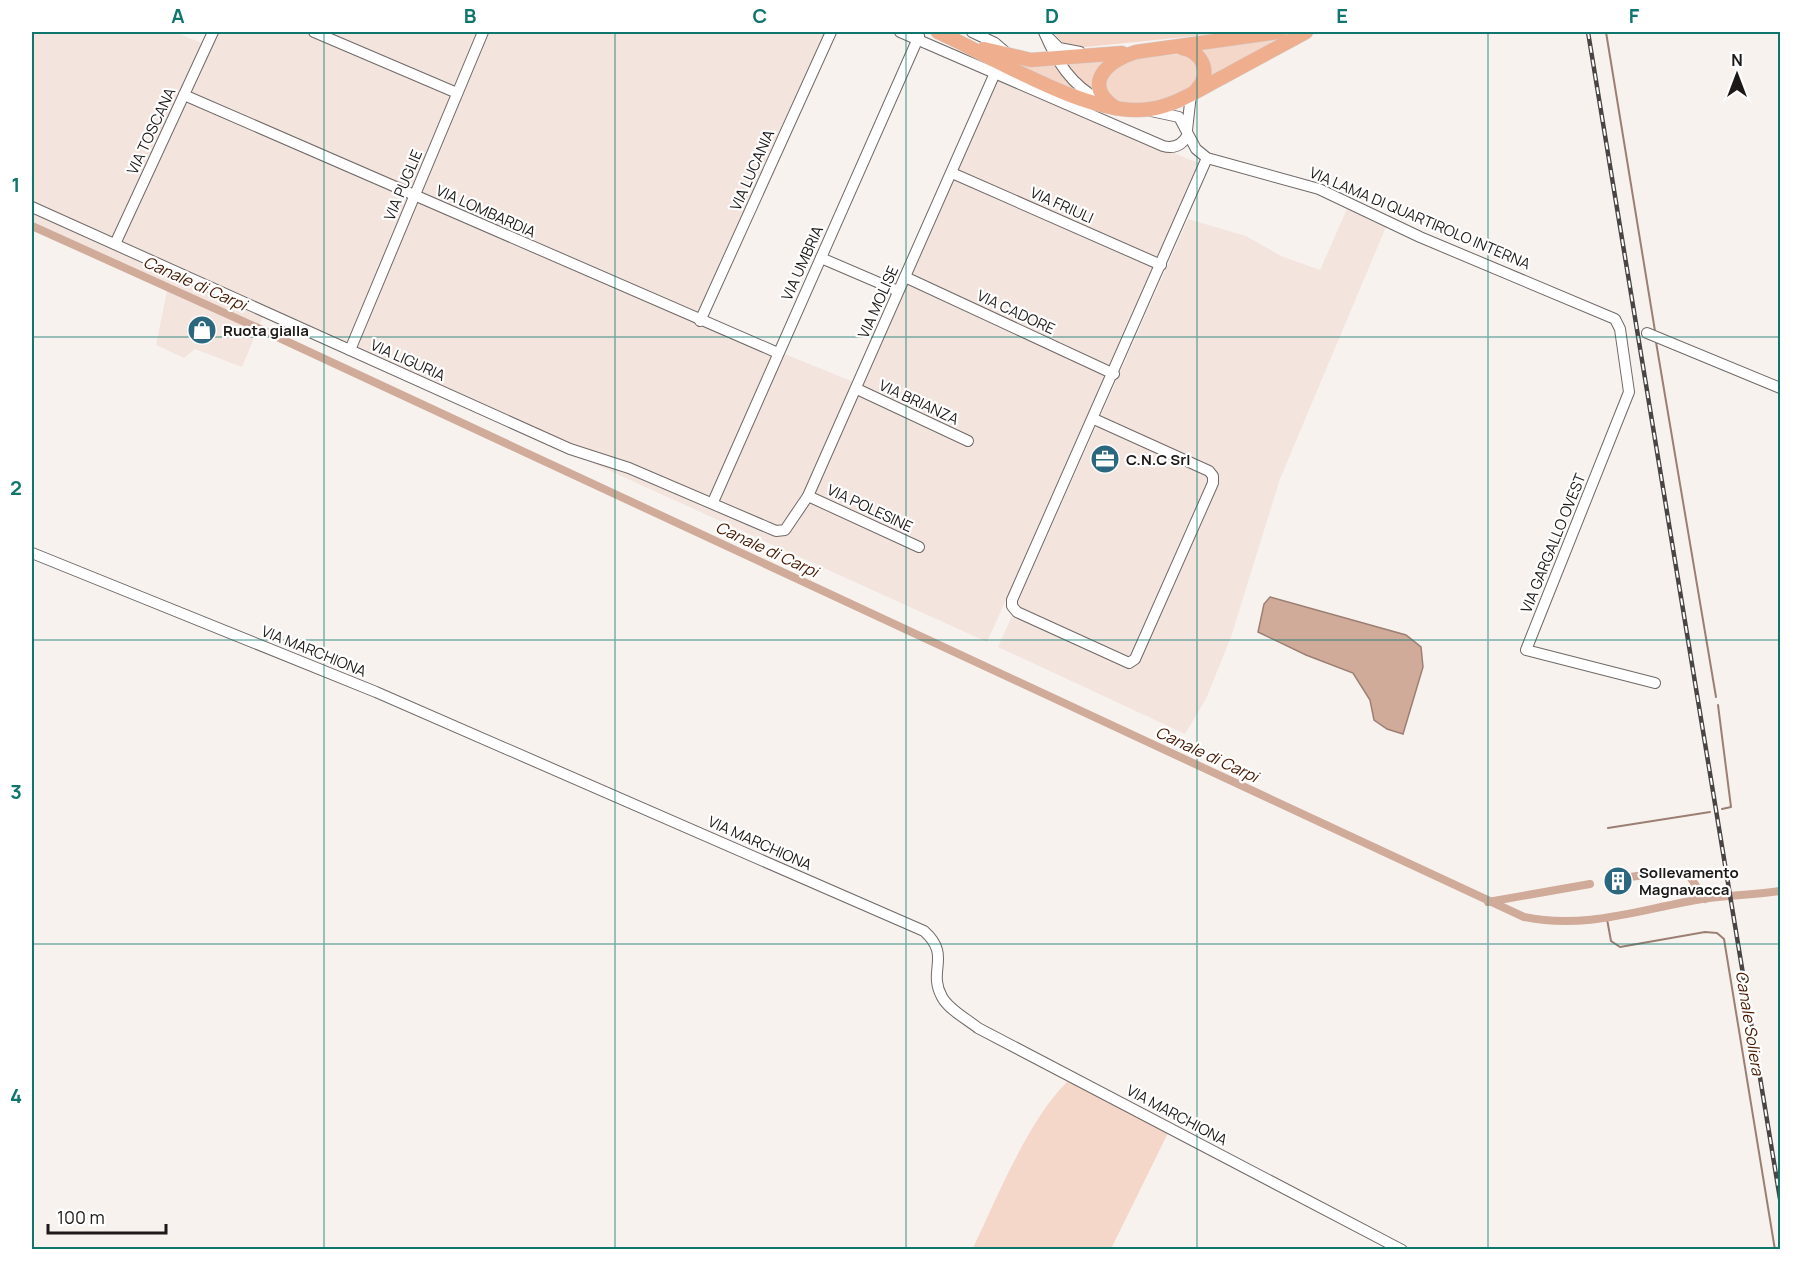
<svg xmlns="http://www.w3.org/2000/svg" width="1812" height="1281" font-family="Manrope,sans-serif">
<rect width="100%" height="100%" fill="#f8f2ef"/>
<!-- built -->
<g fill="#f3e4de">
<polygon points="32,32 175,32 204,44 209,32 827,32 701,320 856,383 992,76 1198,163 1105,379 987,642 264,314 242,367 195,349 184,358 156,345 168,286 32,223"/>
<polygon points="1347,209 1386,227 1280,479 1231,637 1206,699 1185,734 998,647 1188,219 1246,236 1281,256 1320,270"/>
</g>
<!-- green -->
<g fill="#f5d7ca">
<polygon points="1053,32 1235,32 1076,48 1063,43"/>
<polygon points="1297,32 1209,79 1196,48"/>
<path d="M1178,54c14,2 27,15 17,29 -13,18 -71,30 -86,11 -5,-6 -3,-15 -2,-22l16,-12z"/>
<polygon points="1106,60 1096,70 1093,92 1061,63"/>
<polygon points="1053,64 1078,90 1076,92 1023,69 1024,65"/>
<path d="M1068,1081l100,52 -57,116 -139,1c24,-50 57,-132 96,-169z"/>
</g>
<!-- water -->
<polygon fill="#d1ab9a" stroke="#9b7f73" stroke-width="1.5" points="1270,597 1406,635 1421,647 1423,667 1403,734 1387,729 1374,720 1370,700 1353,673 1306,655 1258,632 1264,604"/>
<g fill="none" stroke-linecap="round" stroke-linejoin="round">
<!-- stream -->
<g stroke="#9b7f73" stroke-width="2">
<polyline points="1606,32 1655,331"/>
<polyline points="1656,342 1716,697"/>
<polyline points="1718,705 1731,807 1722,809"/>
<polyline points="1608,828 1710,812"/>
<polyline points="1607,919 1611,941 1620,947 1705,932 1717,933 1724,939 1775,1250"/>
</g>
<!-- canal -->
<g stroke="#d1ab9a" stroke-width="8">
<path d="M32,226l226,102 1266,589c62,13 117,-8 178,-18 26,-4 52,-4 78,-8"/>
<polyline points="1624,878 1663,872 1688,874 1705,899"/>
<polyline points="1488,902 1590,884"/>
</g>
<!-- minor casing -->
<g stroke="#6f6967" stroke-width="12">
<g id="minor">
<polyline points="314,32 457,93"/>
<path d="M900,32l263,114c11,3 19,-1 24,-10"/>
<polyline points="972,32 995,43 1009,55"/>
<path d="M1044,32c13,30 27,53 57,69"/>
<polyline points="1049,38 1059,48 1080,52"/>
<polyline points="184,95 778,353"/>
<polyline points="1151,111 1179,117 1196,149 1207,158 1319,189 1420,237 1615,319 1620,329 1629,392 1526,650 1655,683"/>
<polyline points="1187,130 1191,94"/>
<polyline points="952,173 1161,265"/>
<polyline points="32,207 570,449 629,468 776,531 785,530 808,496 995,73"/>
<polyline points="115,244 213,32"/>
<polyline points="821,258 898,291"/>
<polyline points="905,277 1114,374"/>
<polyline points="700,321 831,32"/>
<polyline points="1647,333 1780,388"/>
<polyline points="350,350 483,32"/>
<polyline points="857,389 968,441"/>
<polyline points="1094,419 1209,471 1213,476 1213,483 1135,659 1129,663 1017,612 1012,606 1012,600 1207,158"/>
<polyline points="808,496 919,547"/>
<polyline points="713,502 919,36"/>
<path d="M32,553l344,139 548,239c28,25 3,39 18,66 7,13 25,22 36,31l424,222"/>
</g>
</g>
<!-- major casing -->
<g stroke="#d2d1d1" stroke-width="15">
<g id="major">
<path d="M938,32c54,24 153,87 212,77 27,-4 51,-21 75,-33 27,-15 54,-29 81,-44"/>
<path d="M1182,48c21,4 30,26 15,41"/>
<polyline points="984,49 1031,60 1122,53"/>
<path d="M1116,108c-36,-23 -8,-48 20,-56l143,-20"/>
</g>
</g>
<!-- minor -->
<use href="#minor" stroke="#fff" stroke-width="10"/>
<!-- major -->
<use href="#major" stroke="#efae8e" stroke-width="14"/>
<!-- rail casing -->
<g stroke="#494544" stroke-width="4.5">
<polyline id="rail" points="1588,32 1780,1199"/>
</g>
<!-- rail -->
<use href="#rail" stroke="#fff" stroke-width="2" stroke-dasharray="7" stroke-linecap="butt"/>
</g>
<!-- grid -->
<path fill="none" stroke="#0f766e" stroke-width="1.5" stroke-opacity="0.55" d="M324,32v1218M615,32v1218M906,32v1218M1197,32v1218M1488,32v1218M32,337h1748M32,640h1748M32,944h1748"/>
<!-- icons -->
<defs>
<g id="shop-disc" transform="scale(1.5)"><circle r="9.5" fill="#2b687f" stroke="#fff"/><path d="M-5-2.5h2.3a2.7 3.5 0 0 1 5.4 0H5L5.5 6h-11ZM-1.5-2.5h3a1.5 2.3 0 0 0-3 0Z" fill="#fff"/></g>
<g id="office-disc" transform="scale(1.5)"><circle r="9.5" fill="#2b687f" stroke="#fff"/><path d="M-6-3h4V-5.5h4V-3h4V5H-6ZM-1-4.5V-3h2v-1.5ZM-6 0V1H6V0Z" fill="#fff"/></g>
<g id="building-disc" transform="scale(1.5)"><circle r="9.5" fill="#2b687f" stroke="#fff"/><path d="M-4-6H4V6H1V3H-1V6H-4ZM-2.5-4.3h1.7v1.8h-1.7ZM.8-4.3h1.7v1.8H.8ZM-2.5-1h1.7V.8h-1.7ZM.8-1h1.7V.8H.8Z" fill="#fff"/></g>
</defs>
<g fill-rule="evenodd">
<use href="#shop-disc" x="202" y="330"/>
<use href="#office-disc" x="1105" y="459"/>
<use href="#building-disc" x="1618" y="881"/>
</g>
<g text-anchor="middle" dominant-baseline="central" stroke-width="4.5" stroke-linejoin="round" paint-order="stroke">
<!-- street labels -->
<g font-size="15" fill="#1c1918" stroke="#fff">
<text transform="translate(151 131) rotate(-65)">VIA TOSCANA</text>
<text transform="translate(752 170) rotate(-66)">VIA LUCANIA</text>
<text transform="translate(403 185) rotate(-67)">VIA PUGLIE</text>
<text transform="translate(1062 205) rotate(24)">VIA FRIULI</text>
<text transform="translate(486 211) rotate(24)">VIA LOMBARDIA</text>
<text transform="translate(1420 218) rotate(23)">VIA LAMA DI QUARTIROLO INTERNA</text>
<text transform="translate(802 263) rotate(-66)">VIA UMBRIA</text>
<text transform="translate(878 302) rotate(-66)">VIA MOLISE</text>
<text transform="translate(1016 312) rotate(25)">VIA CADORE</text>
<text transform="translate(408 360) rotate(24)">VIA LIGURIA</text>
<text transform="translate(919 402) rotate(25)">VIA BRIANZA</text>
<text transform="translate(870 508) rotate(25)">VIA POLESINE</text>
<text transform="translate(1553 543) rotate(-68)">VIA GARGALLO OVEST</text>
<text transform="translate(314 651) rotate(22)">VIA MARCHIONA</text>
<text transform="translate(760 843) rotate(24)">VIA MARCHIONA</text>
<text transform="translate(1177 1115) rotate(28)">VIA MARCHIONA</text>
</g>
<!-- poi labels -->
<g font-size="15" font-weight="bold" fill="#1c1918" stroke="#fff" text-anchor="start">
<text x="223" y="330">Ruota gialla</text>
<text x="1126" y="459">C.N.C Srl</text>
<text x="1639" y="872">Sollevamento<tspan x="1639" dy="17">Magnavacca</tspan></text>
</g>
<!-- water labels -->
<g font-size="16" font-style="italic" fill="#481900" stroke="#fff">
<text transform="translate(195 283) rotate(24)">Canale di Carpi</text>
<text transform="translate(767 549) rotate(25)">Canale di Carpi</text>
<text transform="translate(1207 754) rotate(25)">Canale di Carpi</text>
<text transform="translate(1750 1023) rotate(81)">Canale Soliera</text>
</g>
</g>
<!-- border -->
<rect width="1812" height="1281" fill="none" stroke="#ffffff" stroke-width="66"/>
<!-- north arrow -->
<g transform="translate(1737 75)" stroke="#ffffff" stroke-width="4.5" paint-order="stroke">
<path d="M0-4.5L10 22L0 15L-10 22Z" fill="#1c1918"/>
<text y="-9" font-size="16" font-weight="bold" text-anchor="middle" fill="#1c1918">N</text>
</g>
<!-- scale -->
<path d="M48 1224v9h118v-9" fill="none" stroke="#1c1918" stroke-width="3"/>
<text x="57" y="1224" font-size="18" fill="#1c1918" stroke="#ffffff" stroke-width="4.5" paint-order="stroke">100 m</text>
<rect x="33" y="33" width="1746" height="1215" fill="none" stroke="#0f766e" stroke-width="2"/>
<g font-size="20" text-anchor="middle" font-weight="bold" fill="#0f766e">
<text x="178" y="23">A</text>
<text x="470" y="23">B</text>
<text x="760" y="23">C</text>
<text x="1052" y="23">D</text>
<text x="1342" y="23">E</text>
<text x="1634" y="23">F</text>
<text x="16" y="192">1</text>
<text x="16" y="495">2</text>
<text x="16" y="799">3</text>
<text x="16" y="1103">4</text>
</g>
</svg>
